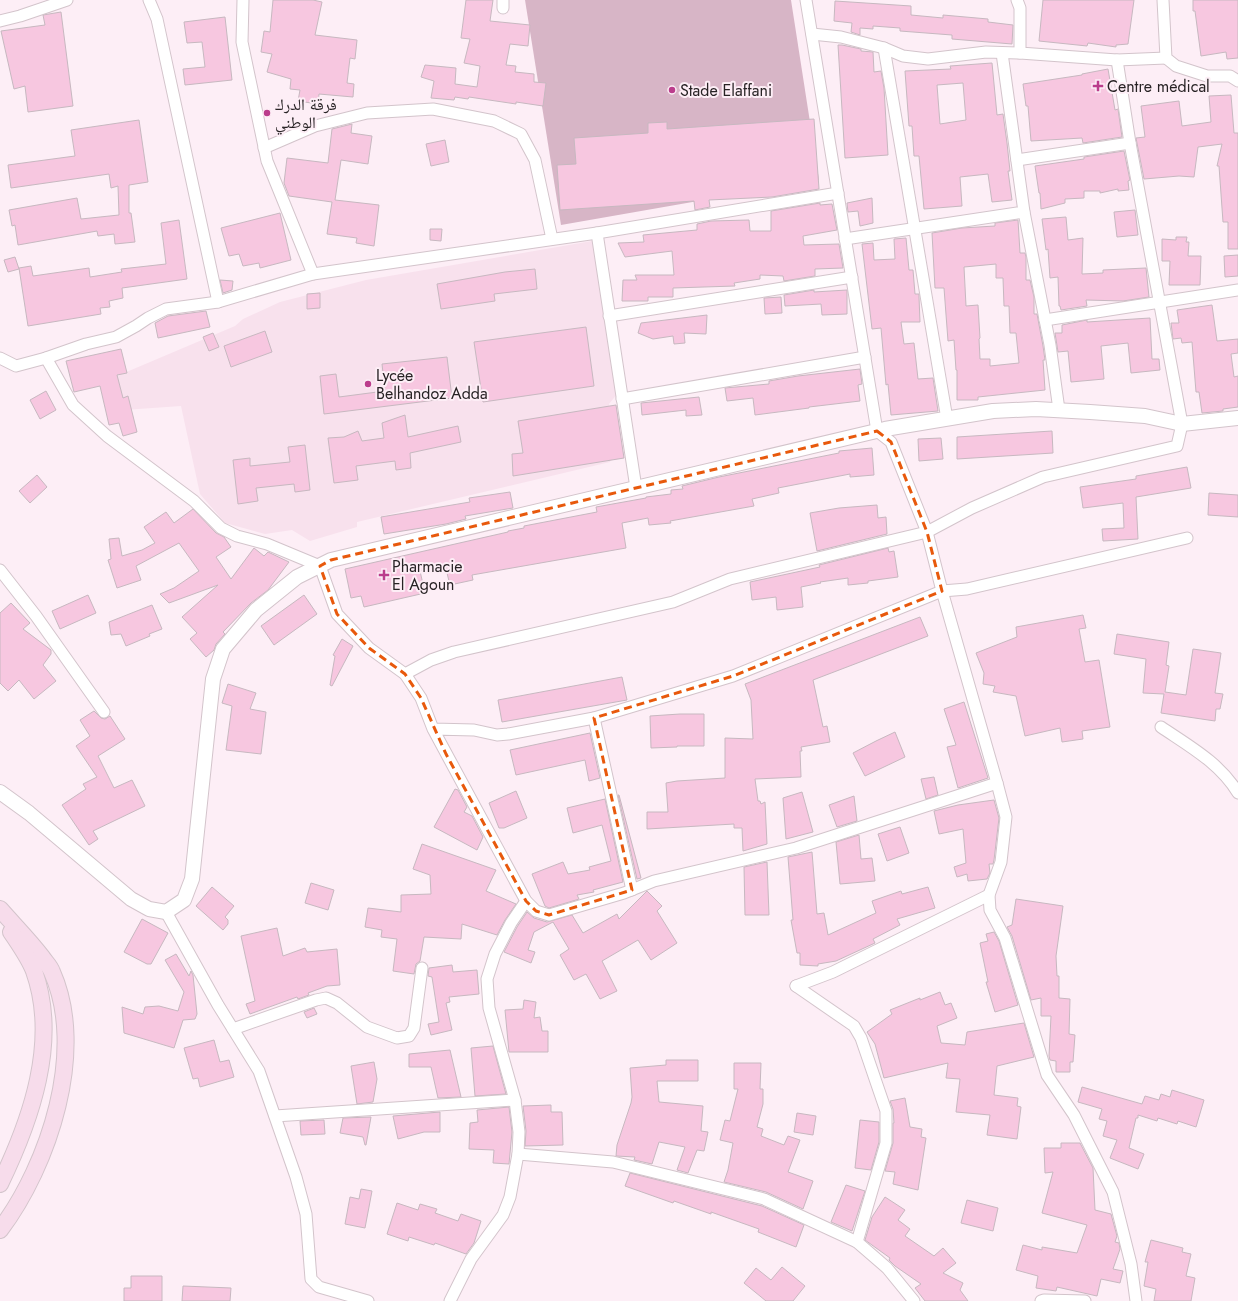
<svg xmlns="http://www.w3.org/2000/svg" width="1238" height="1301" font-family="Jost,'Noto Naskh Arabic',sans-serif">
<rect width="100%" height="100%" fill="#fdeef6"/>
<!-- built -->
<polygon fill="#f8e1ed" points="592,241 618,393 609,404 620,455 611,457 610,462 357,522 357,527 310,541 292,530 265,534 225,523 200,494 181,406 124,410 117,376 235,326 243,319 280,302 366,280"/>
<!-- green -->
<polygon fill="#d7b5c6" points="525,0 791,0 819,180 561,225"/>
<!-- building -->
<g fill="#f7c7e0" stroke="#c7b8c0" fill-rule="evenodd">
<polygon points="273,0 313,0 322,2 315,35 357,40 355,59 350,58 347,83 354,84 353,97 319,94 318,104 298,101 300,90 290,89 291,79 267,72 272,54 261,52 264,31 270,32"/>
<polygon points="466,0 493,0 490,21 530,25 528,46 510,44 506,65 516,66 515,72 534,74 534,82 546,83 543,106 516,102 516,104 469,97 468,99 455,97 454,100 431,98 434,81 421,77 425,65 456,68 455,84 477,87 480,66 464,63 470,39 461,38"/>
<polygon points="1043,0 1134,0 1128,44 1116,45 1116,47 1088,43 1087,46 1039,41"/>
<polygon points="1193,0 1238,0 1238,58 1227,59 1226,52 1201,56 1195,11 1193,11"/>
<polygon points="835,1 911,6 911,15 943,18 943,15 988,19 988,22 1013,25 1012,44 952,39 952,35 900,31 900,28 873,26 873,29 860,28 860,35 851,32 852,23 834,21"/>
<polygon points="61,12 73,106 28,112 25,86 14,89 1,31 45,25 43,15"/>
<polygon points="225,17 232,80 185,85 183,69 205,67 202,42 187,43 184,22"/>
<polygon points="838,45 842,45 861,49 861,51 873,52 874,72 881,71 884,88 888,155 845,158"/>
<path d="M992,63l5,52 6,-1 4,29 3,28h-2l4,29 -20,2 -4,-28 -28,3 2,29 -38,3 -5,-53h-5l-2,-30h-3l-4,-55 46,-2 -1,-3zM963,83l3,37 -26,4 -3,-39z"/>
<polygon points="1108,69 1115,110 1118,109 1122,137 1083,143 1082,138 1031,141 1028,106 1026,106 1023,84 1082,75 1082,74"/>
<polygon points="1231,95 1234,133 1238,133 1238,249 1228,249 1228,222 1223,222 1219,166 1217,166 1222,144 1198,147 1194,177 1179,176 1144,179 1136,138 1145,137 1141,106 1179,101 1182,126 1211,122 1209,96"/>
<polygon points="814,119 819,189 772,197 709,200 710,207 695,210 694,201 560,210 557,165 576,164 574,138 648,133 648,123 667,122 667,129"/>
<polygon points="139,120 148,182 129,185 129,213 131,213 135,242 115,244 114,234 98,236 97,231 18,245 15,225 12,226 9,210 77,198 81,219 119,215 118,186 111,188 109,174 11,188 8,165 75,156 71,130"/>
<polygon points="352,124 351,133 372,136 368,164 341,160 335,200 379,205 374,246 356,243 357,238 327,234 332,202 289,196 284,183 287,158 328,163 332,129"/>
<polygon points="445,140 449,162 431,166 426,144"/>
<polygon points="1124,151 1130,180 1128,181 1129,190 1118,191 1118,189 1100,193 1100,191 1084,191 1084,198 1065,199 1065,203 1041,209 1040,193 1039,193 1035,166 1084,159 1084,157"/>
<polygon points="872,198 873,223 860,226 858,211 848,212 847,203"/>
<polygon points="820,203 820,205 832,204 837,230 803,236 804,245 839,244 843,268 815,269 815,276 784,281 783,276 760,275 760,279 734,283 735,286 673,288 673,297 648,297 648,301 622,301 623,280 637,280 635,275 674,275 672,251 625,257 618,243 644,242 643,235 697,230 697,224 711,221 749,220 750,231 771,231 771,211"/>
<polygon points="1135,210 1138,235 1117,237 1114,212"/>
<polygon points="280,213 291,260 260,268 259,263 243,266 239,254 229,256 221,228"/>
<polygon points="1066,217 1068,240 1083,238 1082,274 1103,273 1103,270 1146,268 1149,297 1123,301 1086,300 1087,306 1061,310 1060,306 1059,306 1058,277 1050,278 1048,249 1046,250 1042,219"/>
<polygon points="179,220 187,279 122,288 123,298 109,301 110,307 100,308 101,314 28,326 19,268 31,266 33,276 89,268 90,277 122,272 121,269 166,264 161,223"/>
<path d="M1018,220l2,33h5l1,4v23h4l4,17v17h3l6,32 2,14h-2l2,30 -67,7v3h-21v-30h-1l-2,-30 -6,1 -4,-53h-9l-3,-55 30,-5 33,-2v-3zM996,264v14h7l1,28h5l1,27h6l3,30 -29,3v-7h-10l-1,-20 1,-1 -2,-33 -12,1 -2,-39z"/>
<polygon points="430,229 442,229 441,241 430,240"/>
<polygon points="1176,237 1187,237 1186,242 1189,242 1188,256 1201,256 1200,285 1169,285 1170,261 1162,261 1162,239 1176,240"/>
<polygon points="906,238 909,270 913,270 915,294 919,294 919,297 920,322 901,322 904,344 914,343 918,379 933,378 938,411 891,415 888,384 886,385 881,328 872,329 862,244 873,243 874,260 895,259 894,239"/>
<polygon points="1238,255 1238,276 1225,277 1224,256"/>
<polygon points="15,257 19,269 8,272 4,260"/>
<polygon points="535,269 537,289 494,294 495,301 441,309 437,284 505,272"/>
<polygon points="220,280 233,281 232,290 223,293"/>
<polygon points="814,290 814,292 847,290 847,314 822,315 821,304 785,306 784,295"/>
<polygon points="320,293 320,308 307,309 307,294"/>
<polygon points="781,297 782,313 765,314 764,298"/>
<polygon points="1212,305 1217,341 1238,339 1238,353 1231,354 1234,377 1238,376 1238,407 1223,409 1223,411 1202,413 1199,392 1196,392 1192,342 1182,343 1181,338 1173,339 1171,323 1179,323 1177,310"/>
<polygon points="206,311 210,327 158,338 155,323 168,316"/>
<polygon points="707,315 706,334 684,333 685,343 674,344 673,336 653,339 638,333 641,323"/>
<polygon points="1150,318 1152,359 1159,359 1160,370 1131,373 1128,343 1101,346 1104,379 1071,382 1068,351 1058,352 1055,333 1062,333 1062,325 1087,320 1087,322"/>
<polygon points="586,327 594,386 483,402 474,342"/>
<polygon points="265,331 272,352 231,367 224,346"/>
<polygon points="213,333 219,347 209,351 203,337"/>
<polygon points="121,349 127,373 117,375 123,398 128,396 137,432 123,436 119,423 109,425 100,386 74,392 66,361"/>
<polygon points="447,357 452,398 324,414 320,376 336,374 339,397 385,391 382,364"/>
<polygon points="860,369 862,384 858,385 860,401 809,407 809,408 755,415 753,398 727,401 725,388 769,384 769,381 798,376"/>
<polygon points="46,391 56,410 40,419 30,400"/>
<polygon points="699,397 702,415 686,416 686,410 642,415 641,403"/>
<polygon points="616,405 624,458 513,476 512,454 523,453 518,421"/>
<polygon points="405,415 408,437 458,426 461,442 410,453 411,468 396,470 395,461 356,466 358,480 334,483 328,438 344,437 358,431 362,441 384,438 382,423"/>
<polygon points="1052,431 1053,453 957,459 957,437"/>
<polygon points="941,438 943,459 919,461 918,439"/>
<polygon points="305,445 310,490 295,492 294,484 256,488 258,501 238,504 233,460 250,458 250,466 290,462 288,447"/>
<polygon points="872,448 874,475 850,477 850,474 778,488 779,493 752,499 754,506 670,521 671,523 649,525 648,518 622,523 626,548 472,575 473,580 450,585 445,565 420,571 425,593 364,607 361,596 351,598 345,569 508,532 508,531 524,528 524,526 597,512 596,507 646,498 646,497 671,494 671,490 683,489 682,486 719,477 839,453 839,451"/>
<polygon points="1187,467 1191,488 1136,497 1138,539 1103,541 1102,529 1124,528 1123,503 1083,508 1080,487 1136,479 1136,476"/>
<polygon points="37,475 47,487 30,503 19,491"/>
<polygon points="510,492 513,508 465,516 466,519 446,524 384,534 381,517 470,502 469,498"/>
<polygon points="1209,493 1238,495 1238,517 1208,515"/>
<polygon points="877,505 878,518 886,517 887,534 817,551 810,513 839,508"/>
<polygon points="193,509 216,533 224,537 231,547 216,557 231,579 254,548 264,556 268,552 289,562 268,590 251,603 223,632 225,634 216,644 214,650 206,657 190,639 197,633 182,617 218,585 169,603 160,594 174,588 199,571 179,543 136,566 141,580 117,588 108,560 111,559 109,539 119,538 122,556 142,550 155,543 144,527 166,512 174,523"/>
<polygon points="888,548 889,552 894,551 898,577 868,581 868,583 848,585 848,578 820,582 821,583 801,587 803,607 777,610 776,597 752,600 750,582 820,567 819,565"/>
<polygon points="88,595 96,613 60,629 52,611"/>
<polygon points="304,595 317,614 274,645 261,626"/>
<polygon points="11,603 30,623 23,629 51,650 51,654 43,665 56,681 34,699 19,680 8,691 0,683 0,613"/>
<polygon points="152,605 162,629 149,634 150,636 126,646 121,634 111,635 109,622"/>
<polygon points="1083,615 1086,628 1079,629 1085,662 1099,660 1110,727 1082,731 1083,739 1062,742 1060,728 1025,736 1016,696 993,692 995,686 983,684 984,673 976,653 1017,637 1016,627"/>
<polygon points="920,617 928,636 813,680 823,727 827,726 830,742 801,747 802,751 800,751 801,777 755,779 758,801 760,801 761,804 765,802 767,844 743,851 742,828 734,828 734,824 647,829 647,812 668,812 666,783 677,781 725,778 725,738 753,739 751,700 745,684"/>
<polygon points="1117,634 1169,642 1166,665 1169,666 1165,692 1186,695 1193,649 1221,653 1215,693 1223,694 1220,709 1216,709 1215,721 1161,713 1164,694 1143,693 1146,659 1114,654"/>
<polygon points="342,639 353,646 332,686 330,685 335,656 333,655"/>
<polygon points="622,677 627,700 502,722 498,700"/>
<polygon points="228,684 256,693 250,709 266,712 261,754 226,750 232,706 222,703"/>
<polygon points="964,702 988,778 958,788 947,747 956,745 944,709"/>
<polygon points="94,711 101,718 105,719 110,716 125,739 98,756 114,788 132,780 145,806 93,831 98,839 89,845 62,805 86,789 83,784 97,777 76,746 90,736 80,720"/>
<polygon points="680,714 704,714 704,746 677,746 677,747 651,748 650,716"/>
<polygon points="895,732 905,757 865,776 853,753 876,741"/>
<polygon points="590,733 600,778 589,781 585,760 516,775 510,750"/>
<polygon points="934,777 938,795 926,799 921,779"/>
<polygon points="455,789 458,790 467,807 464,812 472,816 483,837 477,850 434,827"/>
<polygon points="516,791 527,818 504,828 499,828 489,803"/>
<polygon points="802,792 813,832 786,839 783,798"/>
<polygon points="618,795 619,795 641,878 637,879"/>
<polygon points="854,796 857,821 837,827 829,805"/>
<polygon points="605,799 623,882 593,890 594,892 577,895 579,899 576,900 549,908 545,906 532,874 563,862 568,874 590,870 589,867 611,861 602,825 573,833 567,808"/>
<polygon points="994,800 999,818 994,860 993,864 989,864 990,873 987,879 968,881 967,874 957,877 954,867 966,863 963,829 939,834 934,811 958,805"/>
<polygon points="900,827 909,853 887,861 878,834"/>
<polygon points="859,835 861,859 872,858 875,881 840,884 836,842"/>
<polygon points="422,844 496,870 486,891 516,904 505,920 497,935 462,924 461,939 424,937 420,961 416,964 414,974 393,971 397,939 381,937 382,930 365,927 368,908 401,912 401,895 431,894 430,875 413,869"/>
<polygon points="812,852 817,914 824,913 828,935 876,913 872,901 901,891 902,894 928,887 935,908 897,919 900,925 873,939 875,943 836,961 818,964 818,966 800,965 800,953 797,953 791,920 793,920 788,857"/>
<polygon points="767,862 769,915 745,915 744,867"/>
<polygon points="311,883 334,890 328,910 305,903"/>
<polygon points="212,887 234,906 225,917 228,920 228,924 223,930 196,906"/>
<polygon points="647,891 662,906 657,911 677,943 651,960 638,940 602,961 617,991 600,999 586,974 574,980 560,955 569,949 553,922 534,932 528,950 535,952 531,963 504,952 517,927 527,912 534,918 547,922 572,915 583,933 617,914 619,919"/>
<polygon points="1016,899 1063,906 1056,956 1057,976 1059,976 1059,998 1070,999 1069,1034 1075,1035 1073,1062 1070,1062 1070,1072 1056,1072 1056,1061 1050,1060 1049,1056 1051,1016 1041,1016 1041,998 1031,1000 1012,936 1007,927 1012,925"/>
<polygon points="142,919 168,933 151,964 147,964 124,952"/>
<polygon points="277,928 283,956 305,948 307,952 337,949 340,985 327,986 308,993 309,995 298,999 297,997 250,1014 246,1004 255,1001 241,936"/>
<polygon points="994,932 999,941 1018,1005 995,1012 986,982 988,982 980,943 988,941 986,934"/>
<polygon points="176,954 189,976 191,971 193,975 197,1014 195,1019 183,1020 174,1048 124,1033 122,1007 143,1014 145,1007 159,1006 178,1011 184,992 165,960"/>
<polygon points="452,965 453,972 477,970 479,994 449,997 450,1002 446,1003 452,1030 431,1035 428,1024 439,1022 432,977 428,976 429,968"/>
<polygon points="940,992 945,1005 951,1003 957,1018 937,1026 941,1043 965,1045 967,1032 1024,1023 1034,1057 997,1066 994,1095 1018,1098 1017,1106 1021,1107 1017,1139 987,1135 990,1115 956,1112 960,1079 946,1078 948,1063 884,1078 875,1044 867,1032 892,1014 890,1010 920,998 920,1000"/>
<polygon points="524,1000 536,1002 534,1018 540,1017 542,1031 548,1031 548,1052 509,1052 505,1010 523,1009"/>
<polygon points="314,1008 317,1014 307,1018 304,1012"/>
<polygon points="214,1040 220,1062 229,1060 234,1077 200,1087 198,1078 193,1079 184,1048"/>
<polygon points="493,1046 506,1094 475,1096 471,1048"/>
<polygon points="450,1050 461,1097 438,1098 431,1067 409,1067 409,1054"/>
<polygon points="666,1060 698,1060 698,1081 657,1081 659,1102 703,1106 701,1131 708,1132 704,1151 697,1150 688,1173 677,1170 685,1147 659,1142 652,1164 634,1160 635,1157 616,1156 617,1145 631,1103 632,1097 630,1068 666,1065"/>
<polygon points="374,1062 377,1079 373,1102 357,1104 351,1066"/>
<polygon points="734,1063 761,1063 760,1089 763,1089 763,1104 757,1127 763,1129 761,1136 784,1145 788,1136 800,1140 788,1172 813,1181 803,1209 766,1192 724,1182 728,1170 733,1143 720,1140 725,1120 730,1121 738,1089 734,1089"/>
<polygon points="1082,1087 1142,1104 1145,1096 1159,1100 1161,1094 1170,1097 1172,1090 1204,1100 1196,1127 1178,1121 1177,1124 1158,1118 1157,1121 1138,1115 1138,1118 1136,1118 1129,1148 1144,1154 1138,1169 1110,1158 1117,1140 1103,1136 1107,1121 1099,1119 1102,1109 1078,1102"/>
<polygon points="905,1098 910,1127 922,1129 921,1137 926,1138 918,1190 893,1184 895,1172 885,1171 893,1143 893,1123 894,1123 893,1109 890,1101"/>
<polygon points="551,1105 551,1112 562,1112 563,1145 525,1146 526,1131 523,1106"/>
<polygon points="509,1107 512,1132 509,1164 493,1163 494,1150 469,1149 470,1123 478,1122 477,1110"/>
<polygon points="440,1112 440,1132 424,1132 398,1139 393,1116"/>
<polygon points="797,1113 816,1116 813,1135 794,1132"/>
<polygon points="371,1117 366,1145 365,1145 363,1137 340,1133 343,1118"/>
<polygon points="324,1120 325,1134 301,1135 300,1121"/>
<polygon points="860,1120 879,1122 879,1142 871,1170 855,1168"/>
<polygon points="1061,1143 1080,1143 1093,1168 1095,1210 1111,1214 1117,1236 1115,1242 1119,1243 1120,1249 1113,1269 1123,1271 1120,1283 1101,1279 1097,1296 1057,1287 1056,1291 1036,1288 1038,1276 1016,1270 1023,1245 1042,1250 1042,1247 1077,1253 1087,1225 1042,1213 1053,1172 1045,1173 1044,1148 1061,1148"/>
<polygon points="630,1173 762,1206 804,1225 796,1247 758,1232 759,1229 711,1212 711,1214 674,1201 673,1203 625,1186"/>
<polygon points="846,1185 865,1191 852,1231 831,1222"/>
<polygon points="361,1189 372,1191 365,1228 345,1224 350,1197 359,1199"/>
<polygon points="885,1197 905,1210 898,1220 910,1229 905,1236 934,1256 943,1248 956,1263 943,1273 963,1283 960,1290 968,1301 925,1301 915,1288 921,1284 895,1266 889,1260 890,1258 865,1240 872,1217"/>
<polygon points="967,1200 998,1208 993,1231 961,1223"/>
<polygon points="397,1203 418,1210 420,1204 437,1209 435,1213 458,1221 461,1214 481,1221 474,1243 466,1254 435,1243 434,1245 409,1237 408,1241 387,1234"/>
<polygon points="1151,1240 1183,1248 1182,1252 1191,1254 1186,1276 1195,1278 1191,1301 1154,1301 1156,1289 1144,1286 1148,1262 1145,1262"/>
<polygon points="782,1267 805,1286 793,1301 766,1301 744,1283 756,1268 771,1280"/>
<polygon points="131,1276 162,1276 162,1301 124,1301 124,1288 131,1288"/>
<polygon points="183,1286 231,1288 230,1301 182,1301"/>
</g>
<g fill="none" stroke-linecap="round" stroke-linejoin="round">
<!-- minor casing -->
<g stroke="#d3c4cb" stroke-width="13">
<g id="minor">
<polyline points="149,0 157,19 218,302 313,274 597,233 838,193"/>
<polyline points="243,0 242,42 267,161 313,274"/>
<polyline points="806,0 877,431 891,442 927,532 942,591 967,589 1187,538"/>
<polyline points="1017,0 1020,8 1020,53 1117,60"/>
<polyline points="1163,0 1166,58 1176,66 1207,76 1230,76 1238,81"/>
<polyline points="503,8 503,0"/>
<polyline points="0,21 20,16 67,0"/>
<polyline points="812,34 841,37 884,48 903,56 928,59 986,52 1020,53"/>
<polyline points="884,48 947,419"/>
<polyline points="1002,53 1024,212 1050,345 1059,410"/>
<polyline points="264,148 315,126 367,113 433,109 494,121 521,134 535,160 552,239"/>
<polyline points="1017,160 1130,143"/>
<polyline points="597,233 636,488"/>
<polyline points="845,239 1024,212"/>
<polyline points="609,316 852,277"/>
<polyline points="1045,320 1238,290"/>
<polyline points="0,358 16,366 46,358 73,405 107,436 194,501 221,528 237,536 267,544 320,566 337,614 369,648 405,674 431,660 454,652 673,602 730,579 927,532 972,508 1043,477 1177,446 1182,424 1130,143 1117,60 1166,58"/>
<polyline points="46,358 86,344 116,337 136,326 148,318 166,309 218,302"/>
<polyline points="622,399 865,357"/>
<polyline points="0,570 36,616 104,712"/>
<polyline points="405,674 421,698 433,729 474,730 497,735 508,734 594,718 733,676 942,591 997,783 796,848 654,881 624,893 549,915 536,911 526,901 433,729"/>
<polyline points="594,718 632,890"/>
<path d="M1161,727c28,19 59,36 77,66"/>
<polyline points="997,783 1006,817 1001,862 989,895 990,910 1005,938 1047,1075 1074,1115 1113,1192 1131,1264 1136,1301"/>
<polyline points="166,912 218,1005 259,1071 296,1177 306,1214 311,1279 319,1287 368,1301"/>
<polyline points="796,986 854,1026 861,1038 886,1111 886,1143 857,1242"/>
<polyline points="796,986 833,972 989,895"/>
<polyline points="233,1029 316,1000 326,998 337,1003 367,1027 397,1038 409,1036 414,1028 422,968"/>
<polyline points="275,1116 515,1100"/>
<polyline points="518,1154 613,1162 764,1199 857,1242 887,1268 914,1301"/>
<polyline points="450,1301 471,1259 503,1215 510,1197 518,1154 519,1132 515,1100 489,1008 487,979 495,954 511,923 526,901"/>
<polyline points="1041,1301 1044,1300 1085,1301"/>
</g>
</g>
<!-- tertiary casing -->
<g stroke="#d3c4cb" stroke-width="16">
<polyline id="tertiary" points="0,792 29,813 131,899 149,909 166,912 184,900 192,879 213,679 223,649 256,610 297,577 331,560 885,429 993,411 1036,409 1090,412 1145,416 1182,424 1238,418"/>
</g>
<!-- secondary casing -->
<g stroke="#d3c4cb" stroke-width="18">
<g id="secondary">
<path d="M0,909c14,16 29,31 42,48 3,5 8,9 10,15 35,78 -3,193 -52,258"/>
<path d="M0,1184c31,-64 59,-143 34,-213 -5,-13 -15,-27 -23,-39"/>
</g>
</g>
<!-- minor -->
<use href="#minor" stroke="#fff" stroke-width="11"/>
<!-- tertiary -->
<use href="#tertiary" stroke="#fff" stroke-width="14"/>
<!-- secondary -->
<use href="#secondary" stroke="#f7dceb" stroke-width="16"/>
</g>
<!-- marked area -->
<path fill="none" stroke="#e8590c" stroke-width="3" stroke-dasharray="8 5" stroke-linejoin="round" d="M877,431l14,11 36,90 15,59 -209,85 -139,42 38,172 -83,25 -13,-4 -10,-10 -80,-147 -25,-56 -16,-24 -36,-26 -32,-34 -17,-48 11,-6z"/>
<!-- markers -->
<g fill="#bb3d8c" stroke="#fdeef6" stroke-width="1.5">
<path d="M1096 80h4v4h4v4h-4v4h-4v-4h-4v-4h4z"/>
<circle cx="672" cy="90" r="4"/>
<circle cx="267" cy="113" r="4"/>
<circle cx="368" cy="384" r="4"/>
<path d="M382 569h4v4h4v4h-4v4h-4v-4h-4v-4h4z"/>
</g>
<g text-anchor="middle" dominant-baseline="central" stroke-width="4" stroke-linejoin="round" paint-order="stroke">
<!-- poi labels -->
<g font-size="16" fill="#272224" stroke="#fdeef6" text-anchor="start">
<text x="1107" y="86">Centre médical</text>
<text x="680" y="90">Stade Elaffani</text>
<text x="275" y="104">فرقة الدرك<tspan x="275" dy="18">الوطني</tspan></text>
<text x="376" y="375">Lycée<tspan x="376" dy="18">Belhandoz Adda</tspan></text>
<text x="392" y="566">Pharmacie<tspan x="392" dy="18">El Agoun</tspan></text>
</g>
</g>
</svg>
